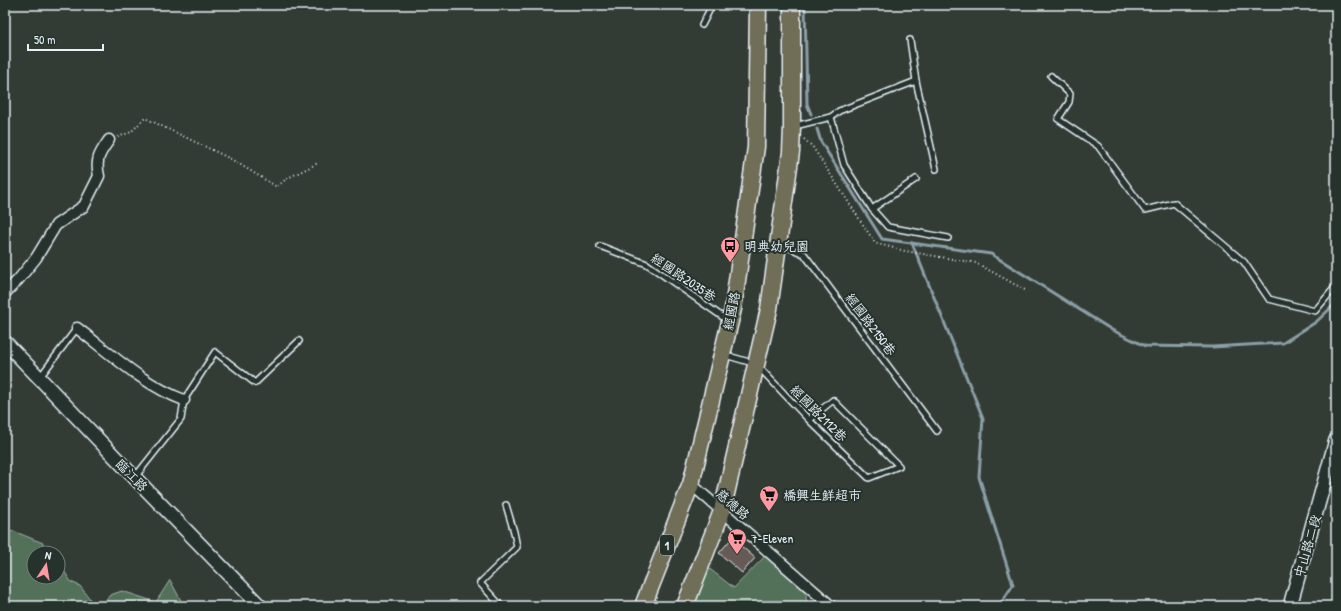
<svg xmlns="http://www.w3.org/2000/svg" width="1341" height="611" font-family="'Patrick Hand','LXGW WenKai TC',sans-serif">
<rect width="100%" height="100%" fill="#333b35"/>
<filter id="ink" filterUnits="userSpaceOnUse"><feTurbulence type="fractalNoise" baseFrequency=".025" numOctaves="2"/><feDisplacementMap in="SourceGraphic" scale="8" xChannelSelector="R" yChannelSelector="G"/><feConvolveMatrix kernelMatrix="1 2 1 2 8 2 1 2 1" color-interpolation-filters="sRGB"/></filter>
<g filter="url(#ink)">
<!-- green -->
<g fill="#537158" stroke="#9eb1a8">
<polygon points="13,531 43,543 42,553 34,553 34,577 58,577 58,562 63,563 63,569 71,582 80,586 93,603 102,605 110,595 122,591 156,602 170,580 184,606 5,606 5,534"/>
<polygon points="769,552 807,585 806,597 807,606 685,606 702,563 734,588"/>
</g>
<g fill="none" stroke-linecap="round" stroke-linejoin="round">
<!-- stream -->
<g stroke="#8b9fa8" stroke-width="3">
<polyline points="805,5 807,104 811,114"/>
<polyline points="817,129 821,142 882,239 991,254 1112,330 1145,346 1212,347 1283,343 1316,322 1336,303"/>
<polyline points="912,243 983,418 979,477 1013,585 999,606"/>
</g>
</g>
<!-- building -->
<polygon fill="#665a56" stroke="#e8f1f8" points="732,538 755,558 742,573 719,553"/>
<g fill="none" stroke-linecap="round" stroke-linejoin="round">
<!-- service casing -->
<g stroke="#e8f1f8" stroke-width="8">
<g id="service">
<polyline points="702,25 712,5"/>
<polyline points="910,40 916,81 936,169"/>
<polyline points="1051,76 1070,94 1069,102 1058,119 1098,146 1145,210 1174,203 1244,262 1269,299 1315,311 1336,286"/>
<polyline points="831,117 844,165 872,209 888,227 948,238"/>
<polyline points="795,126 831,117 839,111 916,81"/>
<polyline points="872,209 916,179"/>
<polyline points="781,244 804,254 937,431"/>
<polyline points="600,246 647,264 727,320"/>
<polyline points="725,355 756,364 809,420 869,478 899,466 833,400 809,420"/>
<polyline points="40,377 77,328"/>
<polyline points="135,477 181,419 184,400 215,352 255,383 299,341"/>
<polyline points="501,606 480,583 517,547 514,532 506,505"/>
</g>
</g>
<!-- minor casing -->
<g stroke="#e8f1f8" stroke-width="13">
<g id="minor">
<path d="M5,293l13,-13 18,-22 20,-33 28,-19 15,-30c-4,-17 1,-23 10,-36"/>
<path d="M77,328c34,26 67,57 107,72"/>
<polyline points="691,484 831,606"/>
</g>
</g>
<!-- tertiary casing -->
<g stroke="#e8f1f8" stroke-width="16">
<g id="tertiary">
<polyline points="5,342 135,478 260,606"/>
<polyline points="1290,606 1336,440"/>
</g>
</g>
<!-- primary casing -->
<g stroke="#e8f1f8" stroke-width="19">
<g id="primary">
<polyline points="643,606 691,484 733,309 756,147 758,5"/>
<polyline points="685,606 722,511 769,309 791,152 792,127 792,5"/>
</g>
</g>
<!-- path -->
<g stroke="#e8f1f8" stroke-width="2" stroke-dasharray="1 3" stroke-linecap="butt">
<polyline points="118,137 131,132 145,118 231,159 277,187 286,179 318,163"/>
<polyline points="804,139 812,146 875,243 905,251 976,263 1027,291"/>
<polyline points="1328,508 1336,511"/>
</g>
<!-- service -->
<use href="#service" stroke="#26332d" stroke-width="5"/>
<!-- minor -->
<use href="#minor" stroke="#26332d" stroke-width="10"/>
<!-- tertiary -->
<use href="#tertiary" stroke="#26332d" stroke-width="13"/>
<!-- primary -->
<use href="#primary" stroke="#716e59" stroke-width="16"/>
</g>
</g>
<!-- icons -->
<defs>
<g id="bus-pin" transform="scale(1)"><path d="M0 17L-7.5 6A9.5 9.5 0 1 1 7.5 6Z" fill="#ff9aa2" stroke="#26332d"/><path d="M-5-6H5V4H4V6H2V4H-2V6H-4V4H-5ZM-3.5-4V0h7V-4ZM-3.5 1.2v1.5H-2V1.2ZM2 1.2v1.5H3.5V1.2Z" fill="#111"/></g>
<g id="supermarket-pin" transform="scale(1)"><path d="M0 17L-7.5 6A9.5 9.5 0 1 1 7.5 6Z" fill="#ff9aa2" stroke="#26332d"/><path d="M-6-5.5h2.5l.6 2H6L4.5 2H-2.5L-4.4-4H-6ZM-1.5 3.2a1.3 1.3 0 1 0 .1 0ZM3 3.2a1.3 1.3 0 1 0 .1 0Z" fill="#111"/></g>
</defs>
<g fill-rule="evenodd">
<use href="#bus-pin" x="730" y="246"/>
<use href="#supermarket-pin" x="769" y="495"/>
<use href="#supermarket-pin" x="737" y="538"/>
</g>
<g text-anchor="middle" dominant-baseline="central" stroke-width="4" stroke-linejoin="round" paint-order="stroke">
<!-- shield labels -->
<rect fill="#26332d" stroke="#aeb8bb" stroke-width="1" x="660" y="535" width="14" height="20" rx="3"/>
<g font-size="12" font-weight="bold" fill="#e8f1f8">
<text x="667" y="545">1</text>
</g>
<!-- poi labels -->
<g font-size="13" fill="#e8f1f8" stroke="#26332d" text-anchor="start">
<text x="744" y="246">明典幼兒園</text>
<text x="783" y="495">橋興生鮮超市</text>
<text x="751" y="538">7-Eleven</text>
</g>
<!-- street labels -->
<g font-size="13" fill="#e8f1f8" stroke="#26332d">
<text transform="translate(684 277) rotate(34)">經國路2035巷</text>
<text transform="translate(731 311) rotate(-79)">經國路</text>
<text transform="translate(871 324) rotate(53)">經國路2150巷</text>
<text transform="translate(819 413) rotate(45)">經國路2112巷</text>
<text transform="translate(132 475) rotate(46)">臨江路</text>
<text transform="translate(733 504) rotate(41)">慈德路</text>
<text transform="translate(1307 546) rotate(-74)">中山路二段</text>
</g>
</g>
<!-- margin -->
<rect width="1341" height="611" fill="none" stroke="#26332d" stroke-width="20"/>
<rect x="10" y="10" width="1321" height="591" fill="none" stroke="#e8f1f8" stroke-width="1.5" filter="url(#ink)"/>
<!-- north arrow -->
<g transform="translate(46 565) rotate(12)"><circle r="19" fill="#26332d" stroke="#747f7e"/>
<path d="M0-3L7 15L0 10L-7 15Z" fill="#ff9aa2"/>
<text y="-6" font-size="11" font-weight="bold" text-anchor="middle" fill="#e8f1f8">N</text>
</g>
<!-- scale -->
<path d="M28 44v6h75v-6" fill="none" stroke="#e8f1f8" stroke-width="2"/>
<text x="34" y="44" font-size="12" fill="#e8f1f8" stroke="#26332d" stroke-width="3" paint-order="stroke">50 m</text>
</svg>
